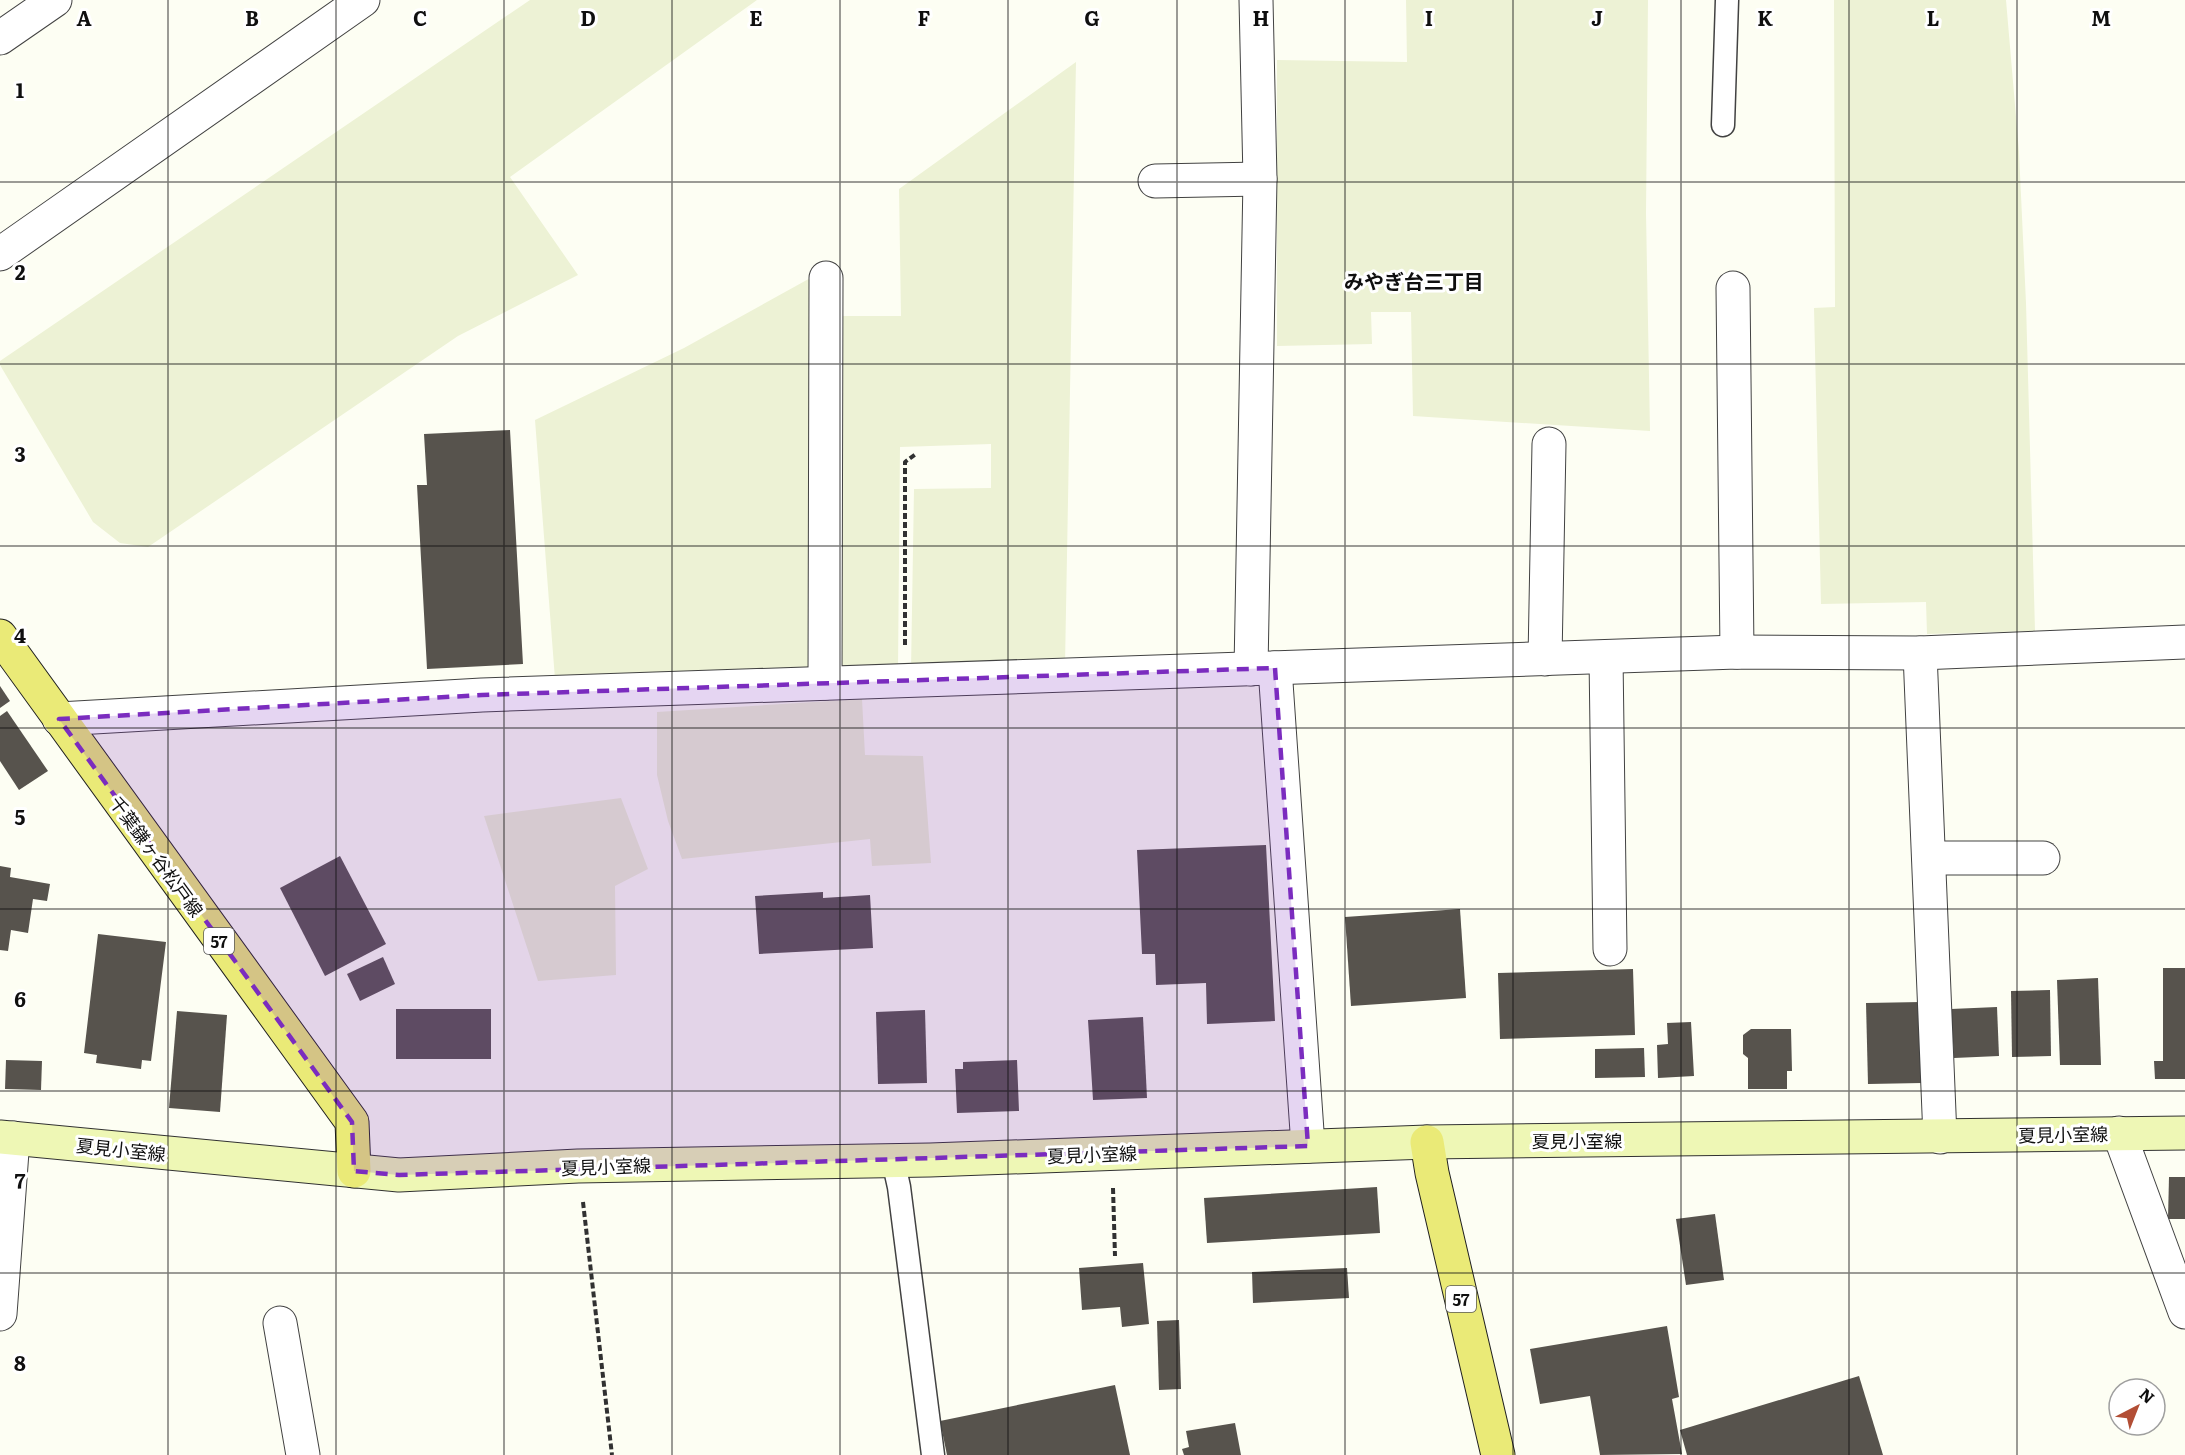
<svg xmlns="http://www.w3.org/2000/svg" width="2185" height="1455" font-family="Literata,'Noto Sans JP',serif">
<rect width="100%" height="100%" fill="#fdfef3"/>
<!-- farmland -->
<g fill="#edf2d5">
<polygon points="530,0 757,0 510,177 578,275 458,336 148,547 120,543 93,522 0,365 0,361"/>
<polygon points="1406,0 1648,0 1646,213 1650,431 1413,416 1411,312 1371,312 1372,344 1277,346 1277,60 1407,62"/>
<polygon points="1834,0 2006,0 2019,152 2026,303 2035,631 1927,634 1926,602 1821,604 1814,308 1835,307"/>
<polygon points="1076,62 1065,665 911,670 914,489 991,488 991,444 900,447 898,669 838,668 841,316 901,316 899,189"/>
<polygon points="814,276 815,668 555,679 535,420 684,348"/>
<polygon points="862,699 865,755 923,756 931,863 872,866 870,839 682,859 668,821 657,775 657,712"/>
<polygon points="621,798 648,869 615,886 616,975 538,981 484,816"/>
</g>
<!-- building -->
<g fill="#57534d">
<polygon points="510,430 523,664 427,669 417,485 427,485 424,434"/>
<polygon points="0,686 10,701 0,708"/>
<polygon points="7,711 48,771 19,790 0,761 0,716"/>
<polygon points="1266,845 1275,1021 1207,1024 1206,983 1156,985 1155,954 1142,954 1137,850"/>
<polygon points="340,856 386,944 325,976 280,888"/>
<polygon points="0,866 11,868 10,877 50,884 47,901 33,899 28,933 11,930 8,951 0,950"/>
<polygon points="823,892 823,898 870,895 873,948 759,954 755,896"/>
<polygon points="1460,909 1466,998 1351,1006 1345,917"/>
<polygon points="98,934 166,942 151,1061 142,1060 141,1069 96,1063 97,1055 84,1053"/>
<polygon points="383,957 395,984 360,1001 347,974"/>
<polygon points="2163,968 2185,968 2185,1079 2155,1079 2154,1061 2163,1061"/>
<polygon points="1633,969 1635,1035 1500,1039 1498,973"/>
<polygon points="2098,978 2101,1065 2060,1065 2057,980"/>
<polygon points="2050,990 2051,1056 2012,1057 2011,991"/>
<polygon points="1921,1002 1922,1083 1868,1084 1866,1003"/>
<polygon points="1997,1007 1999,1056 1954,1058 1951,1009"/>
<rect x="396" y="1009" width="95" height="50"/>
<polygon points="925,1010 927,1083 878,1084 876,1012"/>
<polygon points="177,1011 227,1015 220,1112 169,1108"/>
<polygon points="1143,1017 1147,1098 1093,1100 1088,1020"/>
<polygon points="1691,1022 1694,1076 1658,1078 1657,1045 1668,1044 1667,1023"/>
<polygon points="1751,1029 1791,1029 1792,1071 1787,1071 1787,1089 1748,1089 1748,1058 1743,1054 1743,1035"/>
<polygon points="1644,1048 1645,1077 1595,1078 1595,1049"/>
<polygon points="6,1060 42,1061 41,1090 5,1089"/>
<polygon points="1017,1060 1019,1111 957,1113 955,1069 963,1069 963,1062"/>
<polygon points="2169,1177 2185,1177 2185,1219 2168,1219"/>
<polygon points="1377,1187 1380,1233 1207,1243 1204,1198"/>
<polygon points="1715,1214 1724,1280 1686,1285 1676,1219"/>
<polygon points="1143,1263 1149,1324 1122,1327 1120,1307 1082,1310 1079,1268"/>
<polygon points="1347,1268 1349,1298 1253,1303 1252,1272"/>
<polygon points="1179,1320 1181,1389 1159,1390 1157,1321"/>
<polygon points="1667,1326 1679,1397 1672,1399 1682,1454 1600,1455 1590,1396 1540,1404 1530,1349"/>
<polygon points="1859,1376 1883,1455 1687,1455 1680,1430"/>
<polygon points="1115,1385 1130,1455 947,1455 940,1421"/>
<polygon points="1235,1423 1241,1455 1184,1455 1182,1449 1189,1447 1186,1431"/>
</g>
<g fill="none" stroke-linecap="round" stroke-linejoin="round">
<!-- lane casing -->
<g stroke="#424242" stroke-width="25">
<g id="lane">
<polyline points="1723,125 1727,0"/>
<polyline points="893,1160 899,1187 933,1455"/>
</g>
</g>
<!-- street casing -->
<g stroke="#424242" stroke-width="35">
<g id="street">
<polyline points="0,38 55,0"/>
<polyline points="1155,181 1260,179"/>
<polyline points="0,254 363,0"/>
<polyline points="1733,288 1737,652"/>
<polyline points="1920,653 1940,1137"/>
<polyline points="1606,657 1610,949"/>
<polyline points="1545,659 1549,444"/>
<polyline points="1275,668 1308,1146"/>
<polyline points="1251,669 1260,179 1256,0"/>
<polyline points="825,683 826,278"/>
<polyline points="59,719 482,695 1737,652 1920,653 2185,642"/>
<polyline points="1929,858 2043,858"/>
<polyline points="2119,1133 2185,1312"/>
<polyline points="0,1314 13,1138"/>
<polyline points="280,1323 303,1455"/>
</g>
</g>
<!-- secondary casing -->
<g stroke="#313131" stroke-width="35">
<polyline id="secondary" points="0,1137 399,1175 578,1166 930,1160 1427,1142 2185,1133"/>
</g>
<!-- primary casing -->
<g stroke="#202020" stroke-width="35">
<g id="primary">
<polyline points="0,636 352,1122 354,1171"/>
<polyline points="1427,1142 1432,1173 1498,1455"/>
</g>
</g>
<!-- path -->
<g stroke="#313131" stroke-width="4" stroke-dasharray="6 3" stroke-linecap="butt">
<polyline points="905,645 905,462 916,454"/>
<polyline points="1113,1188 1115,1256"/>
<polyline points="583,1202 612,1455"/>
</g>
<!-- lane -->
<use href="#lane" stroke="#fff" stroke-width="22"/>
<!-- street -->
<use href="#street" stroke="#fff" stroke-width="33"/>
<!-- secondary -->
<use href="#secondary" stroke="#eef7b5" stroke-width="33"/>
<!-- primary -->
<use href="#primary" stroke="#eaea77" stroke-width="33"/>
</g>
<!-- marked area -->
<path fill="#7b2cbf" fill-opacity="0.2" stroke="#7b2cbf" stroke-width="4.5" stroke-dasharray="12 8" stroke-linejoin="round" d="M1275,668l33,478 -909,29 -45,-4 -2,-49 -293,-403 423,-24z"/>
<!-- grid -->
<path fill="none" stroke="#0f0f0f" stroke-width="1.5" stroke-opacity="0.55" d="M168,0v1455M336,0v1455M504,0v1455M672,0v1455M840,0v1455M1008,0v1455M1177,0v1455M1345,0v1455M1513,0v1455M1681,0v1455M1849,0v1455M2017,0v1455M0,182h2185M0,364h2185M0,546h2185M0,728h2185M0,909h2185M0,1091h2185M0,1273h2185"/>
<g text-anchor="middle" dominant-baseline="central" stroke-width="6" stroke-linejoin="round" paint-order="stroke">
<!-- shield labels -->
<g fill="#fff" stroke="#575757" stroke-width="1.5">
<rect x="204" y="928" width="30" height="26" rx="4.5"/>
<rect x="1446" y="1286" width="30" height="26" rx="4.5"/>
</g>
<g font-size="16" font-weight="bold" fill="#0f0f0f">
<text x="219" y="941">57</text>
<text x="1461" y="1299">57</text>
</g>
<!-- street labels -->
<g font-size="18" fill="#0f0f0f" stroke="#fff">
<text transform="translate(157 856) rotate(54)">千葉鎌ヶ谷松戸線</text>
<text transform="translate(2063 1134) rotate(-1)">夏見小室線</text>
<text x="1577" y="1140">夏見小室線</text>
<text transform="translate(121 1149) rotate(6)">夏見小室線</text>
<text transform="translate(1092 1154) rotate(-2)">夏見小室線</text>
<text transform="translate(606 1166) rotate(-2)">夏見小室線</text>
</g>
<!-- neighbourhood labels -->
<g font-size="20" font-weight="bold" fill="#0f0f0f" stroke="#fff">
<text x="1414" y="280">みやぎ台三丁目</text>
</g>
</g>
<g font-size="20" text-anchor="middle" font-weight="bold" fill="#0f0f0f" stroke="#fff" stroke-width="6" stroke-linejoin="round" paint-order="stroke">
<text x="84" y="26">A</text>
<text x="252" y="26">B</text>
<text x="420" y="26">C</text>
<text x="588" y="26">D</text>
<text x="756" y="26">E</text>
<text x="924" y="26">F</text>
<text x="1092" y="26">G</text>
<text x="1261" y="26">H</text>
<text x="1429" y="26">I</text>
<text x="1597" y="26">J</text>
<text x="1765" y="26">K</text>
<text x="1933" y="26">L</text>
<text x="2101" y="26">M</text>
<text x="20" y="98">1</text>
<text x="20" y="280">2</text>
<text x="20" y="462">3</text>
<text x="20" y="643">4</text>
<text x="20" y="825">5</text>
<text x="20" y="1007">6</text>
<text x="20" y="1189">7</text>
<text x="20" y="1371">8</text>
</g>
<!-- north arrow -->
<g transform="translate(2137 1407) rotate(42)"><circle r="28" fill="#ffffff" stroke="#9f9f9f" stroke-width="1.5"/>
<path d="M0-4.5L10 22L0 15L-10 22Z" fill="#b24e35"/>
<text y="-9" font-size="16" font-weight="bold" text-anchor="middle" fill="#0f0f0f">N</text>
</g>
</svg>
